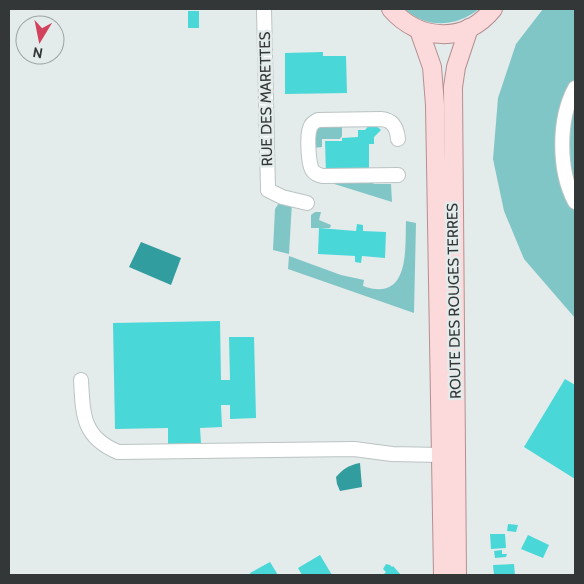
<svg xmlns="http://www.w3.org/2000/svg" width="584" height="584" font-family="Cabin,sans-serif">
<rect width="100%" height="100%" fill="#e3ebeb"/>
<!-- green -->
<g fill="#80c6c7">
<path d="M405,9h74c-22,18 -53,20 -74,0z"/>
<polygon points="543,9 575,9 575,318 524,259 504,211 493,159 498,98 516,44"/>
<polygon points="315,126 342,126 342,136 340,139 322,139 322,147 313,148"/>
<polygon points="368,178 374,184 391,184 392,202 328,182"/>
<polygon points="292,202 289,254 273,250 275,209 279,203"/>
<polygon points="315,212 321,212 319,220 331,225 330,228 311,228 311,215"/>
<path d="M406,221l10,2 -2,90 -126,-44 1,-13 52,19 23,5 -1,6c47,17 42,-37 43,-65z"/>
</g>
<!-- water -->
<g fill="#329d9e">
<polygon points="141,242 181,258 171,285 129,267"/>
<path d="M360,463l2,24 -22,4 -3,-7 -1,-7c7,-8 13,-12 24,-14z"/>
</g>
<!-- building -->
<g fill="#4ad7d8">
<rect x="188" y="11" width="11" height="17"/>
<polygon points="323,52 323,56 346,56 347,93 285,94 285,53"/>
<polygon points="372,122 381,130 374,137 374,144 369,144 369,171 326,173 325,141 342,141 342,138 358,137 358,130 365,130"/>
<polygon points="357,224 363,225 363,231 386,232 385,258 362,256 361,263 355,262 355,256 318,254 319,228 356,231"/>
<polygon points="220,321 221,380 230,380 229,337 254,337 256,418 230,419 230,405 221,405 222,427 200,428 201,443 168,444 168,428 115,429 113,323"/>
<polygon points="565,379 575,385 575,479 524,447"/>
<polygon points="508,524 518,525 516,532 507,531"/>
<polygon points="490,534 505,534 506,548 491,549"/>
<polygon points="528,535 549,545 543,558 521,549"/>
<polygon points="502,550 502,554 507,554 506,557 495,558 494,551"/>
<polygon points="320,555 332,575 302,575 298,568"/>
<polygon points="270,562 278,575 251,575 250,573"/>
<polygon points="386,564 390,565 392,567 393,566 401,575 383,575 386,572 383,569"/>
<polygon points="514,564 515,575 494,575 493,565"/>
</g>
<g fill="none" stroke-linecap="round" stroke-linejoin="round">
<!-- minor casing -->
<g stroke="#bbc3c3" stroke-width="16">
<g id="minor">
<polyline points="264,9 268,190 282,197 307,203"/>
<path d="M575,88c-17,31 -17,82 0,114"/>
<path d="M398,139c-1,-11 -5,-19 -17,-20l-63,1c-4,2 -7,4 -8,8 -3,7 -2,38 3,43 3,4 6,4 10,5l75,-1"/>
<path d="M81,380c2,34 1,57 37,72l236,-3 38,5 48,1"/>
</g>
</g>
<!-- major casing -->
<g stroke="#b58f92" stroke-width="20">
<g id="major">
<path d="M391,9c28,32 74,35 102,0"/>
<polyline points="419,30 432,67 435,105 443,575"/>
<polyline points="457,575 453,87 456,67 469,28"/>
</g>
</g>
<!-- minor -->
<use href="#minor" stroke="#fff" stroke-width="14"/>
<!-- major -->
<use href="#major" stroke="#fcd9db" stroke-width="18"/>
</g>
<g text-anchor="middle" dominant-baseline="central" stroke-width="5" stroke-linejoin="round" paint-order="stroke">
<!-- street labels -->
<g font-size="15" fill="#343737" stroke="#e3ebeb">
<text transform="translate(266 99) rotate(-91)">RUE DES MARETTES</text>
<text transform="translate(454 301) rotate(-91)">ROUTE DES ROUGES TERRES</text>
</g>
</g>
<!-- border -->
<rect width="584" height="584" fill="none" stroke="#343737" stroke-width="20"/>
<!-- north arrow -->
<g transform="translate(40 40) rotate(190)"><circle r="24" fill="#e3ebeb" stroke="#9da3a3"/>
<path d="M0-4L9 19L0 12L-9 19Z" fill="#d2425c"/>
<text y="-8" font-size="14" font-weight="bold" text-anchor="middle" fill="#343737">N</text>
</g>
</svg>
